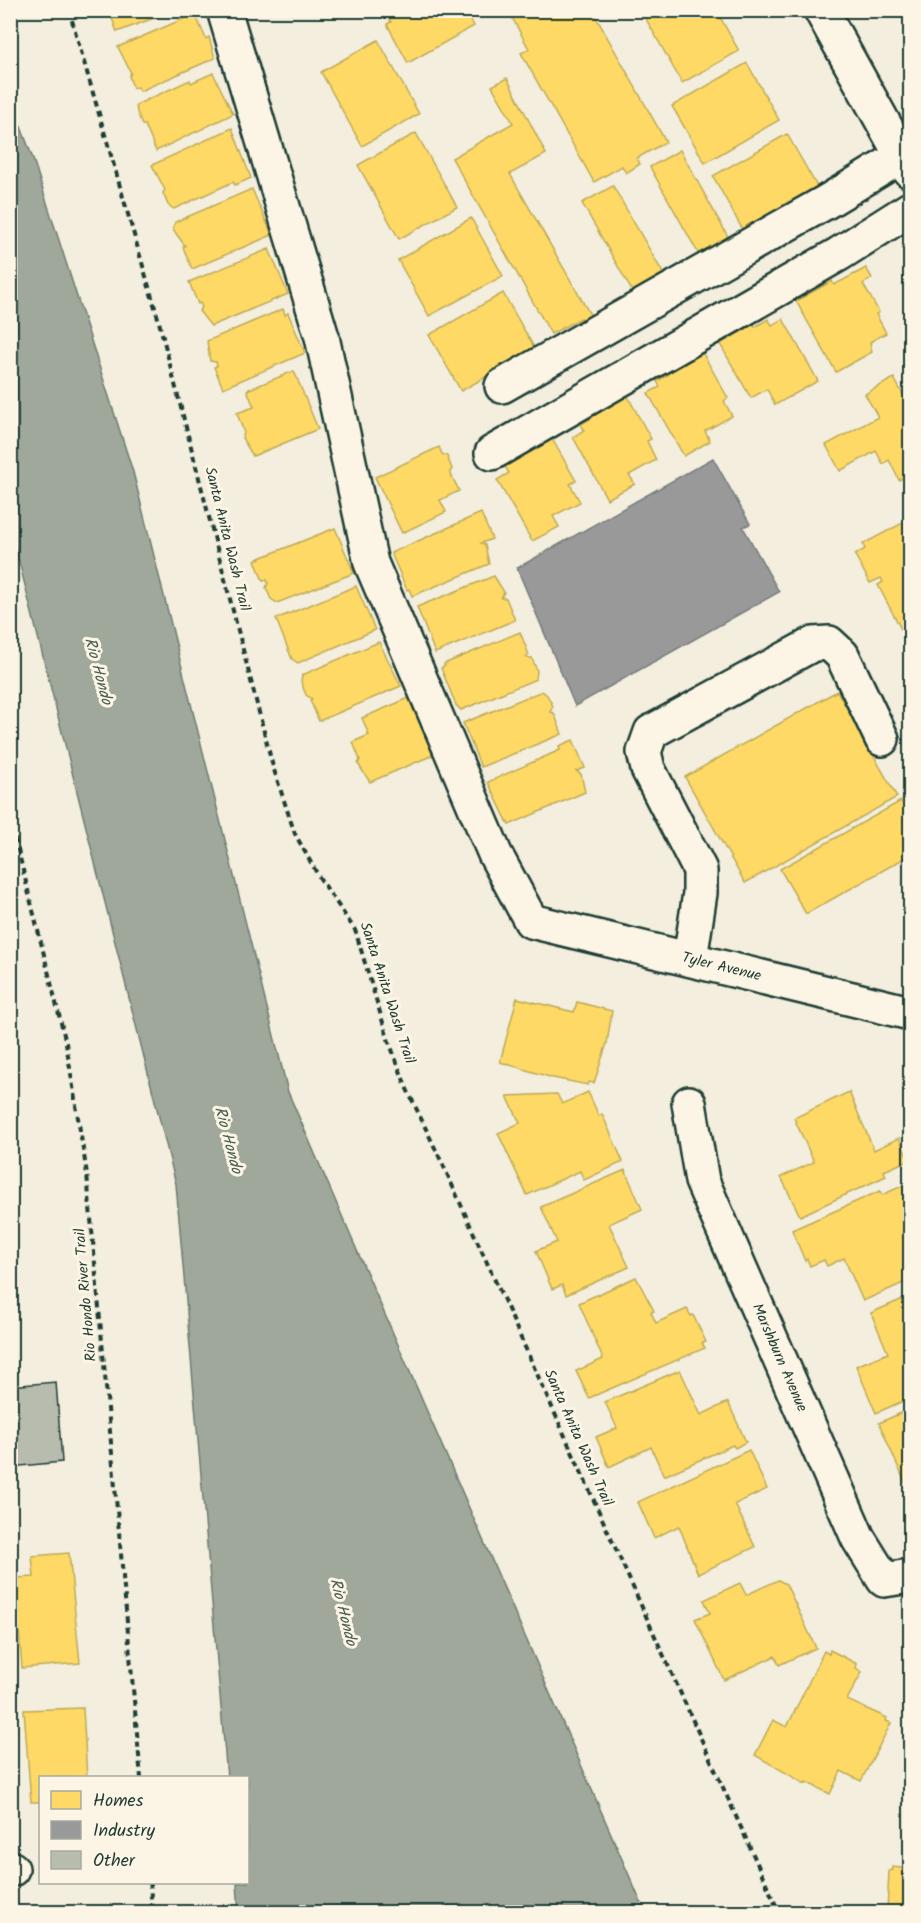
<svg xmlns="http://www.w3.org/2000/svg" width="921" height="1923" font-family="Kalam,sans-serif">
<rect width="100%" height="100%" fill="#f3eede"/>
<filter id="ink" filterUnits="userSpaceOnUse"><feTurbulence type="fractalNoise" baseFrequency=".0167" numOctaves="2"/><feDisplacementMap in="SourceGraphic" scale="12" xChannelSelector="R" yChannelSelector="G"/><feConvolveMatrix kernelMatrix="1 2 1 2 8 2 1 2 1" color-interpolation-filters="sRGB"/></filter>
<g filter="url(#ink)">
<!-- water -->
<polygon fill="#a0a89b" stroke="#6c7d72" stroke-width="1.5" points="10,98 32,156 133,472 288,1092 645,1912 239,1912 237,1883 248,1882 248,1778 227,1777 176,1184 11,530"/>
<!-- homes -->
<g fill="#ffd966" stroke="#bcaa57" stroke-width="1.5">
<polygon points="109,10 175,10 117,32"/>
<polygon points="384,10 465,10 474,26 408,63 387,24 391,22"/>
<polygon points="508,10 592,10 666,142 637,158 640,164 626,173 622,166 594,182 521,53 529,49"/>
<polygon points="641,10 716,10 739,51 682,83"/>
<polygon points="195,14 206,39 209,37 215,58 140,91 138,87 133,88 129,76 131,73 118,47"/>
<polygon points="378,40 419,114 362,146 321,72"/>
<polygon points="747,63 779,120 705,163 672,106"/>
<polygon points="213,73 233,114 156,151 145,125 142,125 137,112 136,105 190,80 191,83"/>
<polygon points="507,78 546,154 510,174 592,318 584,323 581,318 551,334 452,158 513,123 492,86"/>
<polygon points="232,128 251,178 235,185 233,182 174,209 168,205 163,193 165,190 152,165"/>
<polygon points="416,133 457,207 399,239 358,165"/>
<polygon points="787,134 820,192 745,234 713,176"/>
<polygon points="680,150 732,244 702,260 650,167"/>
<polygon points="613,186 667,280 636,298 582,203"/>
<polygon points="252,189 272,235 192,269 183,247 185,246 173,229 175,222"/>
<polygon points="471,218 503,276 429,316 398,260"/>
<polygon points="269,249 288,294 211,326 199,311 202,307 200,303 198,304 189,282"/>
<polygon points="866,268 872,278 863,284 879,312 876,314 886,333 870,342 872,352 836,372 796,301 832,281 834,285"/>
<polygon points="503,293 535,349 461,391 429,335"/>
<polygon points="283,309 285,315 288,313 305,353 223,388 214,367 217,366 216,362 210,361 207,341"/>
<polygon points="768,319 772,325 783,319 818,381 775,405 767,389 751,398 720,344 754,324 755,327"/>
<polygon points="702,352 728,398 724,401 732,416 705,431 710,441 684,456 648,393 660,387 657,381 668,375 667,372"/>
<polygon points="294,371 318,429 253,456 242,438 244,433 237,413 254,407 247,390"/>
<polygon points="894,378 910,408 910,474 899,480 889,460 883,464 876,451 840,471 826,445 878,417 865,394"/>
<polygon points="627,395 651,439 647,441 656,460 629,475 635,484 607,499 573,437 584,430 581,424 592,418 590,415"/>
<polygon points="551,437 576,481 570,484 580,502 553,516 559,527 532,541 497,480 509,473 505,467 516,460 515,458"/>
<polygon points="439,447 442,454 447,456 452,469 450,472 459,491 440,500 446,512 402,533 375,477"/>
<polygon points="481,513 492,539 481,543 485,545 489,564 412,596 409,589 407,590 391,553"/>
<polygon points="910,519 910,624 901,629 878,585 883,582 881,578 870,583 855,555 865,549 863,544"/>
<polygon points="335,528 354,573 277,603 271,599 266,588 268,583 267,580 263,581 255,560"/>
<polygon points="494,576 504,592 501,598 506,598 515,620 435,653 417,607"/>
<polygon points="356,586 375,630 298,663 292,659 276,619"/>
<polygon points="520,632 529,655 526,656 527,658 532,658 537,671 536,679 461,710 456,705 441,668 445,666 444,664"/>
<polygon points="379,642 401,686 319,721 310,700 312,699 306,695 301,682 302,675"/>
<polygon points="542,691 547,695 553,706 550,712 554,713 562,734 481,767 463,723"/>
<polygon points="837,691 897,797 745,883 685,777"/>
<polygon points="409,698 433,755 370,782 358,764 360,760 353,742 369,735 362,718"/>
<polygon points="573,740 585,768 576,771 581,774 585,792 509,825 488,782 560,750 559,746"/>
<polygon points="901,801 910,817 910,855 806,914 780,869"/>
<polygon points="517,998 574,1012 577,1002 612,1011 607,1043 594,1083 589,1082 588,1085 553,1078 500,1062"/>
<polygon points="588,1092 599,1116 602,1114 623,1162 584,1180 580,1171 527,1195 498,1133 520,1123 507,1096 557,1094 562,1104"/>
<polygon points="849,1092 874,1150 899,1138 909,1160 884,1171 886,1176 800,1216 781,1177 814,1162 794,1118"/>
<polygon points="625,1170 642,1209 609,1224 629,1267 566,1295 562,1285 552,1289 536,1251 557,1242 541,1207"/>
<polygon points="902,1186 910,1206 910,1280 863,1301 844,1258 827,1266 824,1260 810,1266 807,1259 805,1261 792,1230 880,1191 882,1195"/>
<polygon points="636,1277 654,1311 651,1312 656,1323 687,1309 691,1316 693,1315 706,1342 702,1343 705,1348 589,1398 576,1371 603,1359 579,1303"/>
<polygon points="910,1296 910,1398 876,1413 856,1366 888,1353 871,1313"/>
<polygon points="680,1370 701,1415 728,1402 746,1442 735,1448 733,1445 664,1476 651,1447 609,1467 596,1437 617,1428 605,1402"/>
<polygon points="910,1409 910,1494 879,1423"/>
<polygon points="749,1450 767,1489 735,1504 755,1547 698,1574 679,1526 654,1538 638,1502"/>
<polygon points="69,1553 80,1663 22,1668 15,1578 34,1577 32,1556"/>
<polygon points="778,1580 786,1584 816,1648 779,1665 775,1656 724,1680 695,1619 710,1613 704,1600 740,1583 746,1595"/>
<polygon points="830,1650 857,1664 856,1668 862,1672 847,1700 887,1718 886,1721 891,1723 861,1781 841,1771 830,1794 806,1782 805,1784 755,1755 773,1720 787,1727 824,1651 829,1654"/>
<polygon points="83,1708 87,1778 40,1778 40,1802 31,1802 24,1710"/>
<polygon points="892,1867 910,1869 910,1912 887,1912 889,1871 893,1870"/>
</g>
<!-- industry -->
<polygon fill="#999" stroke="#747d7b" stroke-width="1.5" points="713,458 750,524 743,527 779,592 575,706 517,568"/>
<!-- building -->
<polygon fill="#b8bcae" stroke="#1f3d34" stroke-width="1.5" points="56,1382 62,1462 10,1467 10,1386"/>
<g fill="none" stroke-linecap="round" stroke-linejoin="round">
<!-- minor casing -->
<g stroke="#1f3d34" stroke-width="38">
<g id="minor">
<path id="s1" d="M224,10l98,327 49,226 124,291 36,67 379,92"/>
<polyline points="821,10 910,171"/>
<polyline points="502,386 826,202 902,156"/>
<polyline points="492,453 839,254 910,209"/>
<polyline points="690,959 700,893 700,870 648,769 644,752 651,732 813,644 829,643 842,655 882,739"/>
<path id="s2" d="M689,1103l13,78 156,357 26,42 26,-4"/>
<polyline points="10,1870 12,1869"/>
</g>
</g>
<!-- path -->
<g stroke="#1f3d34" stroke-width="4" stroke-dasharray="6 4.5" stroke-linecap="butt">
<polyline points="69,10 158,318 273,767 295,834 319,877 355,930 388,1039 407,1089 444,1167 779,1912"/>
<polyline points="10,818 66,1043 87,1174 141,1778"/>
<polyline points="150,1882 152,1912"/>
</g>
<!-- minor -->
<use href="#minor" stroke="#fcf5e5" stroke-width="33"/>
</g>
</g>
<g text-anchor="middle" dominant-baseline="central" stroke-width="6" stroke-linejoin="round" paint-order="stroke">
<!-- street labels -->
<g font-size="15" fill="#1f3d34" stroke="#fcf5e5">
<text transform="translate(227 539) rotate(76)">Santa Anita Wash Trail</text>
<text stroke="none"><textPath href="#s1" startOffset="1161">Tyler Avenue</textPath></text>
<text transform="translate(387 993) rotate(72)">Santa Anita Wash Trail</text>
<text transform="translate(86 1295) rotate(-95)">Rio Hondo River Trail</text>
<text stroke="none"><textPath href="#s2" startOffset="272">Marshburn Avenue</textPath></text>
<text transform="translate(578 1438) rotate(66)">Santa Anita Wash Trail</text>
</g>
<!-- water labels -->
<g font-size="16" font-style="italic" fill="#465d53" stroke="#fcf5e5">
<text transform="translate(98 671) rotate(75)">Rio Hondo</text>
<text transform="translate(228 1140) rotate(75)">Rio Hondo</text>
<text transform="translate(343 1612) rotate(76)">Rio Hondo</text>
</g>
</g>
<!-- margin -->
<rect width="921" height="1923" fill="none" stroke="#fcf5e5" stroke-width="36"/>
<rect x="18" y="18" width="885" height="1887" fill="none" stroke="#1f3d34" stroke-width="2" filter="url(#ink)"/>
<!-- legend -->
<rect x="39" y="1776" width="210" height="108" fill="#fcf5e5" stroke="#a4ab9e" stroke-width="1.5"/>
<rect x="51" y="1791" width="30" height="18" fill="#ffd966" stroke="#a4ab9e" stroke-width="1.5"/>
<text x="93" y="1806" font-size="18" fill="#1f3d34">Homes</text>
<rect x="51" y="1821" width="30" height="18" fill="#999999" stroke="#a4ab9e" stroke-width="1.5"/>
<text x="93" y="1836" font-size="18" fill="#1f3d34">Industry</text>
<rect x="51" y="1851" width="30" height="18" fill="#b8bcae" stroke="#a4ab9e" stroke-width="1.5"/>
<text x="93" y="1866" font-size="18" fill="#1f3d34">Other</text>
</svg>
